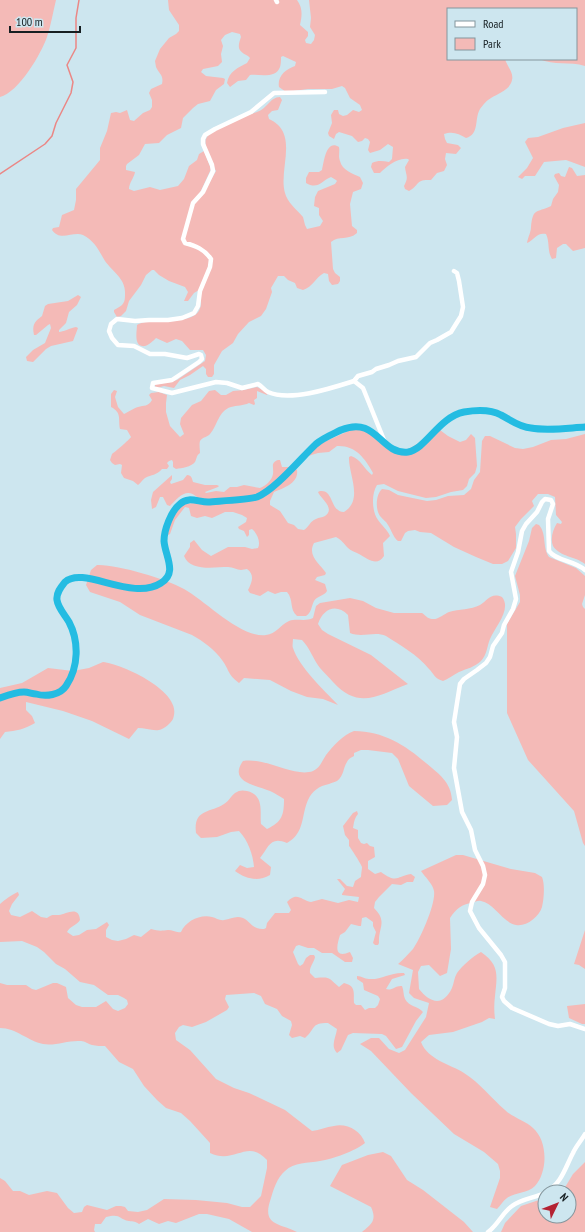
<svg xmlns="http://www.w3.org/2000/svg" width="585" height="1232" font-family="'PT Sans Narrow',sans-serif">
<rect width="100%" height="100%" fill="#cde6ef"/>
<!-- green -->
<g fill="#f4bab7">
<path d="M0,0h56c-3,12 -5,25 -9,37 -6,17 -28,55 -47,60z"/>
<path d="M168,0h129c6,8 5,16 3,25l8,7v4l-3,4 1,3 5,1 3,-4 1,-5 -5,-8 1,-9 -2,-18h276v66c-15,-5 -31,0 -46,-7h37v-50h-128v50h57c2,7 9,14 7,21 -2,10 -13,13 -21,18 -4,2 -8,7 -11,11 -6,10 0,25 -14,29 -7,-4 -13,-7 -22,-4l1,5 2,4 11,2 3,3 -5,6 -10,-1 -1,6 2,6 -3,6 -7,2 -6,7c-16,-1 -11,5 -22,11l-4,-2 -1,-3c5,-9 2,-10 1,-19l4,-7 -1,-1c-10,-2 -22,8 -28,14h-6l-3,-6 1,-4c6,-3 11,-2 17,-1l3,-3 1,-12 -5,-3 -8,6 -10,3 -2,-3 2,-8 -2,-3 -3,-1 -3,3 -4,1 -6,-6 -13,-4 -3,2 -2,5 -5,-3 -1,-3 4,-10 -1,-8 3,-5h4l1,4 4,2 4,-1 6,-5 6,2 3,-2 -2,-5 -10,-7 -5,-10 -3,-2 -10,3h-24l-22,3 -7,-5c-2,-11 7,-18 16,-21l1,-4 -13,-6 -2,1c0,3 0,7 -1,10 -4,12 -21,7 -30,8l-4,5 -8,1 -8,6 -3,-4c2,-12 11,-15 20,-20l3,-5 -2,-2c-10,-5 -11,-8 -7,-19l-1,-3 -8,-2 -7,3 -4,5 2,6 -2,8 1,8 -4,4 -15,3 -2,3 5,4 17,2 2,1 -1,5 -8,6 -6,11 -12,3 -5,4 -10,10 -2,10 -14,7 -8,8 -14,1 -6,11 -12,9 -1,2v4l9,2c-1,6 -6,11 -6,17l5,2 16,-4 10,3 18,-4 6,-7 5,-13 8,-6 2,-6 5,-3 7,18 -12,26 3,1 14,-25c-3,-7 -13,-26 -10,-32 4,-11 40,-23 51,-27 10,-3 13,-15 23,-15l2,3 -4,10 -6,1 -4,4 1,4c31,14 9,50 16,74 2,9 12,17 18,24l2,8 2,4 13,-3 3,-5 -4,-6v-7l-5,-2 1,-9 3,-6 17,-7 2,-3 -1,-1 -5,-3c-10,4 -13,13 -25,6v-5l3,-6h10l3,-2c2,-8 4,-31 17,-23 1,5 -1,9 1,14 2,9 13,13 20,16l3,6 -2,6 -8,3 -3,12 2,22 5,4v3c-9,8 -18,2 -26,9l2,27 2,4 5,4v4l-2,3 -6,1 -3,-4 -1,-7 -4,-1c-9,5 -11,14 -21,17l-6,-2 -2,-5 -7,-3 -4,-4h-6l-7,12 1,4 -6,17 -5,7 -12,6 -11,12 -5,9 -11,8 -8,14v9l-2,3h-4l-2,-3v-5l-3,-3 -13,9 -10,5 -6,8 -10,-2 -7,2 -2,-2v-2l16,-2 6,-2 28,-19 1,-6 -3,-5h-13l-8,-9 -6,-2 -9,4 -11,-5c-3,3 -7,7 -11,8 -12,2 -8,-15 -8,-21 22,-12 75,9 62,-35l-5,3 -6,8h-4l4,-9 -3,-5 -16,-6 -10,-6 -5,-5h-2l-6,5 -5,10 -12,16 -3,10 -5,5 -4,1 -3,-5v-2c3,-2 6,-3 8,-5 3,-3 3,-7 3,-11 1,-15 -12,-22 -20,-33 -6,-10 -10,-20 -22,-26 -10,-4 -23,7 -31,-5l1,-2 6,-1 3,-12 12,-5 2,-10v-11l24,-29v-12l7,-17 4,-18 5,-1 4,1 7,-3 3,10 4,1 9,-8 7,-3 2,-3v-7l-3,-7 2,-4 11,-5c2,-9 -3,-10 -6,-17l-1,-6 5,-12 9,-11 7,-4 3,-3v-6l-10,-15z"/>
<polygon points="585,123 585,167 566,160 544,162 535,176 525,176 522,179 518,177 527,168 533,158 525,142 528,138 538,137 563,128"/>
<path d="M569,167l3,1 5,8 8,-1v73l-12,3 -7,-7h-3l-6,4 -1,10 -4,1c-5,-8 -2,-17 -6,-25 -9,-2 -12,6 -19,9 1,-6 4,-11 4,-16 2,-19 5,-14 20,-21l2,-7 5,-7 1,-7 -5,-9 1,-2 4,-1 2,3 4,1z"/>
<path d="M78,295l3,2 -4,8 -8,7 -3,11 -7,7v2c4,0 11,-4 17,-5l2,1 -5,13 -22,5 -5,3 -13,13 -6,-1 -1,-4 7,-7 12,-7 6,-15 -1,-4 -2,1 -12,10h-2c-2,-10 0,-13 8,-19l3,-10 3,-2 20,-3z"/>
<path d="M257,387l11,6 -1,2 -10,-4v7l-3,2 1,4 -1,1 -5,-2c-6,3 -12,2 -18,4 -13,4 -13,18 -21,27 -2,3 -8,3 -10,7 -1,3 0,9 0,12 -4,3 -3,5 -5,9 -4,5 -13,6 -19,7l-3,-2v-5l-1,-2 -3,1 -2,2 2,3 -2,3h-5c-6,7 -10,5 -17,9 -3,2 -4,5 -7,7l-5,-4 -9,-3 -3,-5 1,-8 -2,-1 -5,1 -3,-2 -2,-3 2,-6c3,-2 17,-14 19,-17l-4,-7 -7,-1c-2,-11 2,-16 -9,-22v-13l3,-4 3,1 -2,6 3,10 6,7c4,-2 10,-6 14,-7 6,-2 10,0 14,-7l-3,-5 2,-2 8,-1 8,3 -1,8v9l4,14 10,11 4,-3 -4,-10 1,-6 11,-13 9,-4 8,-10 6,-1 6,5h5l7,-4 11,-1z"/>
<path d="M360,428l42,25 38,-23 8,6 12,6 6,-2 5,-6 4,4 2,28 -2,7 -6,6 -2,7 -4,4 -12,2 -15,5 -10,1 -28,-7 -14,-7 -7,1c-6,9 -5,27 1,35 4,6 9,9 12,16l-7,7 1,13c-7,11 -16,3 -25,-2 -3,-2 -8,-3 -11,-6 -4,-4 -6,-8 -12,-11l-22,6c-7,13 6,21 12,30l-1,2 -8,2 -2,3 10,4 2,7c-3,5 -10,5 -13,10 -3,6 -2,11 -8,15h-9c-8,-7 -3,-16 -10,-24h-6l-6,2 -7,-3 -8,5 -10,-3 -2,-3c4,-8 7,-15 -1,-21 -2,0 -4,1 -6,1 -4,0 -8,-3 -13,-3 -13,0 -38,5 -44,-11l6,-9v-4l4,-3 8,10 9,6 17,-9h17l7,2 6,-1c3,-6 -1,-15 -6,-19l-3,1v5l-2,2 -3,-6 -5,-2 -1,-2 8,-5 1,-4 -5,-3 -9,-3h-8l-13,6 -7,-2 -8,2 -6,-2 -2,-8 -4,-1 -10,13 -5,14 -2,1h-1l4,-15 10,-16 14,-1 2,-6c-11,-10 -19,1 -27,9l-3,-1 -4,-8h-3l-4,10 -4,2 -1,-9 2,-8 19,-17v4l-2,3 1,2 12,-4 4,-5c5,0 5,4 6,7l12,3h12l2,1 -1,1 -13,5 1,1 10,-2 8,1 6,-5h7l7,-2 16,3c6,-2 12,-8 13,-14 1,-7 -3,-11 5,-14h2l2,7c6,0 11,-1 15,3 2,13 -13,18 -23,22l-4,9v4l10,6 8,12 6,2 4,4 6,1c5,-3 6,-9 12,-11 3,-2 6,-1 9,-3 10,-7 -2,-16 -6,-22l-1,-2 2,-1c14,-2 10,21 24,21 20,-12 4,-39 5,-55l2,-1c10,3 13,13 21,19l1,-2c-8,-15 -18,-28 -36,-27l-8,6 -11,1 -10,3 5,-9 40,-18z"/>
<path d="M585,434v130c-10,-8 -25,-7 -32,-18 -3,-8 0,-16 4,-23l4,1 1,-2 -6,-7 -1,-18 -7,-3h-10l-6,7 2,5 -13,13 -6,8 1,7v14l-8,13 -6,3h-9l-17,-7 -22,-10 -23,-14 -11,-1 -5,-2 -7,1 -3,2 -4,8h-3c-5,-4 -6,-10 -10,-16 -2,-4 -6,-6 -8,-9 -5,-7 -4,-22 2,-27l7,1 9,5 29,6 9,-1 12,-4 16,-1 7,-6 3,-9 6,-8 2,-31 3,-5h5l25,12 8,1 10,-2 18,-7 15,-1z"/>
<path d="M536,524l3,1c8,9 3,22 10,32l27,11 9,8v19l-3,9 1,3 2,2v237l-2,-3 -9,-32 -46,-51 -21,-47v-89l13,-22v-7l-5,-19 14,-35 3,-13z"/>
<path d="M97,565c19,-1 70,14 87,24 22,12 56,49 82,46 10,-1 14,-10 23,-14 8,-3 16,1 24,-3l3,-12 4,-3 30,-5 13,3 13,7 18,5h28c3,2 6,6 10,6 6,1 12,-5 17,-7 10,-3 22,-2 31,-7 8,-5 11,-13 22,-8 10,12 -7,30 -12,42 -3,7 -3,16 -9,22 -6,6 -15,8 -22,11 -6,3 -11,7 -16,9 -8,-2 -9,-7 -14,-12 -11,-14 -29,-24 -43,-33 -11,-5 -24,2 -36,-3l-2,-18c-12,-12 -25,-6 -30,9l4,6 6,4 43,21 37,29c-31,12 -49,26 -75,-2 -4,-5 -9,-9 -13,-14 -7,-9 -10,-20 -18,-28l-9,-1c0,3 -1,7 0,9 6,19 31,42 45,57l-15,-6 -16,-2 -16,-6 -21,-11 -26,-2 -5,5c-12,-9 -10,-14 -17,-23 -7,-10 -19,-19 -30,-25l-52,-20 -20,-13 -30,-10 -4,-7 5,-15z"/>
<path d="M103,662c19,2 82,30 70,57 -2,4 -9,10 -14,11 -7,1 -14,-2 -21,-2l-9,11 -37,-18 -29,-10 -37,-9v8l6,6 3,7c-10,6 -19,8 -30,9l-5,7v-51l22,-5 26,-15 25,3 16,-3z"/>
<path d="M354,731c29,0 51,14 72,32 13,11 25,19 26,37l-5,5 -14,1 -24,-20 -11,-27 -6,-6 -24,-3h-7l-7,3v3c-2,1 -6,3 -7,6 -4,6 -3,14 -10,19 -2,1 -6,2 -8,3 -10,2 -17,7 -21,16 -7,16 -3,33 -21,43 -17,-7 -18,4 -27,15l11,9 -1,8c-12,7 -24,4 -35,-4l5,-6 7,3 7,-1c-1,-12 -6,-27 -15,-36l-8,1 -14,5 -16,1 -5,-5c-3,-24 14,-20 28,-29 5,-3 7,-8 11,-11 4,-3 8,-3 12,-2 17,4 13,20 14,33l6,5c15,-7 17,-14 17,-30 -5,-3 -9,-6 -14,-8 -14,-6 -42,-9 -27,-30 23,-4 52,17 70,10 7,-3 9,-10 13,-16 8,-10 17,-20 28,-24z"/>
<path d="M357,811l1,3c-4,5 -4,9 -5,14l5,2v8l3,5 3,1 3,-1 3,3 4,1 1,10 -7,4v8l7,5 6,-2c16,12 16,4 30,2l4,3 -2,5h-6l-6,3 -9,-1 -13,13 -4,5 -1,6c14,14 4,19 5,35l-1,2h-3l-2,-2 3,-11 -3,-6v-4l-7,-5 -4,1 -1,8h-2l-8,-2 -6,8 -5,3c-3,10 -7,24 10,17l3,6 -1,4h-7l-13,-9h-10l-8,-5h-6l-9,-3 -3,1 -3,6 5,12 2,2 3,-2 3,-6 4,-3h4l1,2c-1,6 -6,10 -5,16l5,5c16,-1 12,-1 24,9l5,-4c13,3 9,11 10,20l2,2h5l4,5 4,-2h6l3,-3 2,-6 -2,-3 -14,-6 -1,-7 -6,-4v-3c5,0 7,3 12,3 12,1 22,-7 35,-6l1,2 -13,4 -6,10c6,2 10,-4 16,-3 2,4 1,9 3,13 4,8 13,7 18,13l-7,9 -14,26 -6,2 -10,-13 -4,-2 -29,-1 -5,2 -7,15 -4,3c-7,-7 -1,-16 0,-24l-9,-6c-18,0 -12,6 -23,15l-5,-2 -8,2 -3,-3 3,-10 -1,-4 -9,-5 -5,-7 -12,-5 -4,-8 -7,-3 -28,2 -1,4 4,8 -2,3 -21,12 -14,5 -9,-2 -4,2 -4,6 1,7 14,10 26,29 18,9 15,5 36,17 27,21c8,-1 14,-4 22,-5 13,-3 27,5 31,17 -10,8 -32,16 -45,18 -12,2 -26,1 -35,10 -8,7 -11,17 -14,27 -10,28 8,25 26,34h-45l-23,-13 -22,-5h-8l-23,9 -8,-2 -9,3 -11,-5 -9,5c-4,-3 -5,-2 -10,-3 -11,-2 -8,-8 -23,-4l-5,7h-6l-1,6 1,2h-95v-54l5,3 8,10h7l9,4 18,-4 10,2 11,15 6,5 8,-1 2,-5 3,-2 20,5 9,-4h5l4,1 3,4 10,1 9,-2 17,-11 32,1 31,3 15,4h8l11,-11 6,-28v-8c-20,-22 -32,5 -57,-7v-10l-20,-22 -9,-8 -15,-5 -9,-8 -13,-14 -11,-17 -14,-7 -14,-16c-4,0 -9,0 -13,-1 -4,-1 -7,-4 -11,-4 -13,-1 -25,5 -38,3 -15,-3 -27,-16 -43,-16v-45l7,2h19l6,4 4,1 17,-7h4l9,4 2,11 8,7 6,2h14l10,-6 7,8 5,2 7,-3 3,-4 -1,-4 -3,-2 -6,-3h-10l-14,-10 -14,-3 -15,-13 -9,-5 -12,-12 -7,-5 -15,-6 -22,1v-38c3,-3 14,-11 18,-12l1,3 -7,9 -3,7 2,4 9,2 12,-6 9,6 6,1c5,-4 6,-3 12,-3 7,-1 20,-10 21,5 -3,5 -10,6 -13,12l6,4 6,-1 8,-5 9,-1 11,-7 2,3 -3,5v7l6,3 6,1 8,-2 8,-4 7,2 10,-8c7,2 10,2 17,1 5,0 8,3 13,2 5,-11 19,-18 31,-15 4,1 8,4 12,3 7,-1 12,-5 19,-2 8,4 10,12 21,11l2,-1 1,-5 8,-10h14l2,-3 -4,-8c10,-11 14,-2 24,0l11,-3 16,4 11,-3 9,2 1,-5 -17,-2v-1l3,-5 -8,-10h3l7,7 6,1 2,-6 6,-4c0,-4 1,-7 1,-10 -1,-3 -11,-19 -13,-21v-6l-4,-5 -2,-9 10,-13z"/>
<path d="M456,855h7l48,14 24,4 7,4c3,7 2,22 0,30 -3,10 -16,20 -26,18 -14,-3 -22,-22 -35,-24 -3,-1 -6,1 -9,2 -10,1 -16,6 -22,15l1,31 -4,24 -7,3 -11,-11 -8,1 -3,6 1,17c11,14 24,18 33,-1 2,-5 2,-10 5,-15 6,-8 15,-16 24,-21 19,13 16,24 14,44 -1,8 -1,15 0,23l-6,-1 -7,4 -29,10 -24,3 -8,7c7,18 29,22 43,31 16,10 27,25 41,37 8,8 21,11 28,18 15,13 15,44 2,58 -8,8 -20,6 -28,12 -4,3 -7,8 -10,11l-7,-2 10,-29v-7l-2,-7 -14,-12 -30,-18 -43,-41 -40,-42 -11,-7 11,-6h8l10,11 10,4 6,-3 21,-33 3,-14 -15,-5 -5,-5 4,-23 -15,-6c5,-4 10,-10 15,-15 7,-10 23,-45 21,-58 -1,-7 -9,-14 -13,-20z"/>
<polygon points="585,930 585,969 579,965 574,964"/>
<polygon points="585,1004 585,1024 582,1024 569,1018 567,1006"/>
<path d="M383,1152l8,4 16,24 16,10 41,32 9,10h-111c10,-8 15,-12 9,-25l-41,-21 12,-21 26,-10z"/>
<polygon points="585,1162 585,1232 501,1232 505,1223 521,1206 545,1198 545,1216 569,1216 569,1192 560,1192 564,1189 573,1174"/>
</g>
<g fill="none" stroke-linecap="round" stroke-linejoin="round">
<!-- stream -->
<polyline stroke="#eb8785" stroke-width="1.5" points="0,174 45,144 52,136 56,123 71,93 73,82 67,65 76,48 76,18 79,0"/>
<!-- minor -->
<g stroke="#fff" stroke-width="4.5">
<polyline points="276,0 277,2"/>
<path d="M325,92l-51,1 -23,19 -36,17 -10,6 -2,4v5l9,21 1,6 -10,21 -10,11 -10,36 2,4c11,3 19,6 26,16l-1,8 -10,24 -2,15 -4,7 -12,5 -14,2h-19l-14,1 -18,-2 -6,5 -2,7 3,7 6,7 16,1 16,8h15l22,4 12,-4 2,1 1,4 -3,3 -27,18 -19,3 -1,5 20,5 44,-11 11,1 15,5 16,-4c4,2 6,6 10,8 22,10 64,-4 86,-11l4,-5 14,-4 4,-3 13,-4 9,-4 18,-4 14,-14 7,-3 14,-8 10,-16 2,-9 -4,-26 -2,-8 -3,-2"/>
<polyline points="354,381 363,388 384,440 384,443"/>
<path d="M585,570c-11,-10 -29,-9 -36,-19l-1,-32 5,-15 -2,-4 -6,-1 -3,3 -5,10 -11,12 -4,7 -4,21 -7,20 5,27 -3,10 -9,16 -2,8 -9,13 -3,11 -4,6 -9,7 -13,9 -4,5 -6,38 3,15 -3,31 8,44 9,18 4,20 8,16 2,9 -2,9 -11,18 -2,9 9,17 22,27 4,7v26l-3,9 2,4 8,7 37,16 9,2 12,-2 15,5"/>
<path d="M546,1192c16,-9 19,-24 27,-39 3,-7 8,-12 12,-19"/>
<path d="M488,1232c10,-7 14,-19 24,-26 9,-7 22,-8 33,-13"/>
</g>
<!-- highway -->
<path stroke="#24bce2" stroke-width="7" d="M0,698c8,-3 16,-6 24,-6 5,0 8,2 12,2 10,3 24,1 30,-8 13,-19 13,-45 3,-64 -4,-7 -11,-14 -12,-22 -1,-7 4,-13 8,-18 18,-17 67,20 96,1 17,-10 4,-27 3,-42 0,-11 7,-30 16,-37 8,-8 18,-2 28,-2 11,-1 39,-2 49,-5 18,-7 44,-39 59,-53 7,-6 17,-10 25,-14 36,-15 39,25 67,22 18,-3 31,-35 56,-40 12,-2 26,-3 37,3 10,5 18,12 30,13 17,3 37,0 54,-1"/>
</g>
<!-- legend -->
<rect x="447" y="8" width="130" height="52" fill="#cde6ef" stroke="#84969d"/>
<rect x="455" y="21" width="20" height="6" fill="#ffffff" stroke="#84969d"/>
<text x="483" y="28" font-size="12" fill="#161f22">Road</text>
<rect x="455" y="38" width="20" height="12" fill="#f4bab7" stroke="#84969d"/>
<text x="483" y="48" font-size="12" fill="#161f22">Park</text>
<!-- north arrow -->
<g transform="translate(557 1204) rotate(47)"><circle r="19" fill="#cde6ef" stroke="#84969d"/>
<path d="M0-3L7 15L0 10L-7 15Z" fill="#b42232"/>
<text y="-6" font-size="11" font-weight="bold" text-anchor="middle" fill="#161f22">N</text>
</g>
<!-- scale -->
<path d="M10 26v6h70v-6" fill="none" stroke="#161f22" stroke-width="2"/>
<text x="16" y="26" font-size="12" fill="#161f22" stroke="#cde6ef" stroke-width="3" paint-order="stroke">100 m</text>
</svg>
